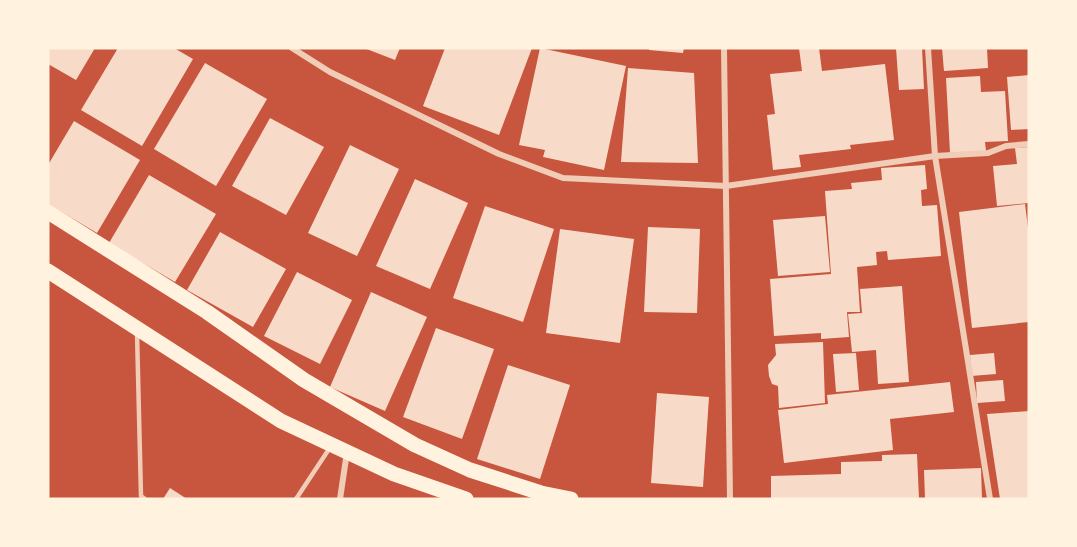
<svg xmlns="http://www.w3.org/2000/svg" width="1077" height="547" font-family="'Source Sans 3',sans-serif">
<rect width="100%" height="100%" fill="#c8553d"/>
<!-- building -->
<g fill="#f7dbc8">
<polygon points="48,48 95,48 76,80 48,64"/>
<polygon points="118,48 174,48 193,59 142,146 81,110"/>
<polygon points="364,48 400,48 395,60"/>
<polygon points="445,48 532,48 499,135 423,106"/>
<polygon points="540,48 626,66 604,170 543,157 545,150 519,145"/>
<polygon points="649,48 684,48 683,53 649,50"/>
<polygon points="799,48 819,48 822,71 885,64 894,140 850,145 851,149 799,155 801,167 773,170 767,115 775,114 770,74 802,71"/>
<polygon points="896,48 922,48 924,89 899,90"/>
<polygon points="942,48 987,48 988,68 944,71"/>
<polygon points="205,63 267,99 216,186 154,149"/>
<polygon points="628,68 694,73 698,163 621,162"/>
<polygon points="1029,75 1029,129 1011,130 1007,77"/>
<polygon points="980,76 981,92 1005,91 1008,141 985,142 986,151 950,153 946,78"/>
<polygon points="270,118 324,147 286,215 232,186"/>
<polygon points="74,121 140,160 97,233 48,204 48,165"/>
<polygon points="350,145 399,169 357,256 308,233"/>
<polygon points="1029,147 1029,203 997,206 993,166 1017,164 1015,148"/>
<polygon points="925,165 927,189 921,190 922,206 937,205 941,256 888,260 887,251 876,252 877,265 857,267 860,312 847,312 849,337 821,339 821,333 774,336 770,279 831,274 825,191 852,189 851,183 882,180 881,168"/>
<polygon points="149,175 216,214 175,282 109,243"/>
<polygon points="415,179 468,203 430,289 376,266"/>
<polygon points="1025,204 1029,236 1029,322 972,328 959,212"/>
<polygon points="485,206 554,229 523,322 453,298"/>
<polygon points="825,216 830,272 778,276 773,220"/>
<polygon points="648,227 700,229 697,313 644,312"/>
<polygon points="560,229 634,239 620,343 546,333"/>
<polygon points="220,232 286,269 253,327 187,290"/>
<polygon points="297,272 352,300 320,364 264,336"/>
<polygon points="902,286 909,382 878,384 876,350 852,352 848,314 862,313 860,289"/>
<polygon points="371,292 427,317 385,411 330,387"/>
<polygon points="436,328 494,349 462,439 403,417"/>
<polygon points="823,342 825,403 779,408 778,386 772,384 769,376 768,365 776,355 775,344"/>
<polygon points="856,353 859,390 836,392 833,354"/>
<polygon points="994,353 996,374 971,376 970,355"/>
<polygon points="508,365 570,385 540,479 477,459"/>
<polygon points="1003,380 1005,401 977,403 976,382"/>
<polygon points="950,382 954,412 890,419 893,450 784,463 778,410 828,404 827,395"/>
<polygon points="657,393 709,397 703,487 651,483"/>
<polygon points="1029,411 1029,499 1000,499 987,414"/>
<polygon points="917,454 919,499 771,499 771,476 841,474 841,462 882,461 882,455"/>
<polygon points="981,468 982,499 925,499 924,470"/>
<polygon points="170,488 187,499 163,499"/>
</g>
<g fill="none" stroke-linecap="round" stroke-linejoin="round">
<!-- service -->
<g stroke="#f1ccb7" stroke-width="4.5">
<polyline points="137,333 141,496 145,499"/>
<polyline points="296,499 331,446"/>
</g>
<!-- minor -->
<g stroke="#f1ccb7" stroke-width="6">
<polyline points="292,48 330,72 499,154 563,178 726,186 935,156 988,153 1006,146 1029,144"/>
<polyline points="724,48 730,499"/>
<polyline points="928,48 935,156 990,499"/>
<polyline points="340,499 347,452"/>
</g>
<!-- primary -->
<g stroke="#fff3e0" stroke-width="15">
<polyline points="48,212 207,312 304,380 415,445 470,470 541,493 571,499"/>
<polyline points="48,271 281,421 394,474 466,499"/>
</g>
</g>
<!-- border -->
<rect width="1077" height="547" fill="none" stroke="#fff3e0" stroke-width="99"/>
</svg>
